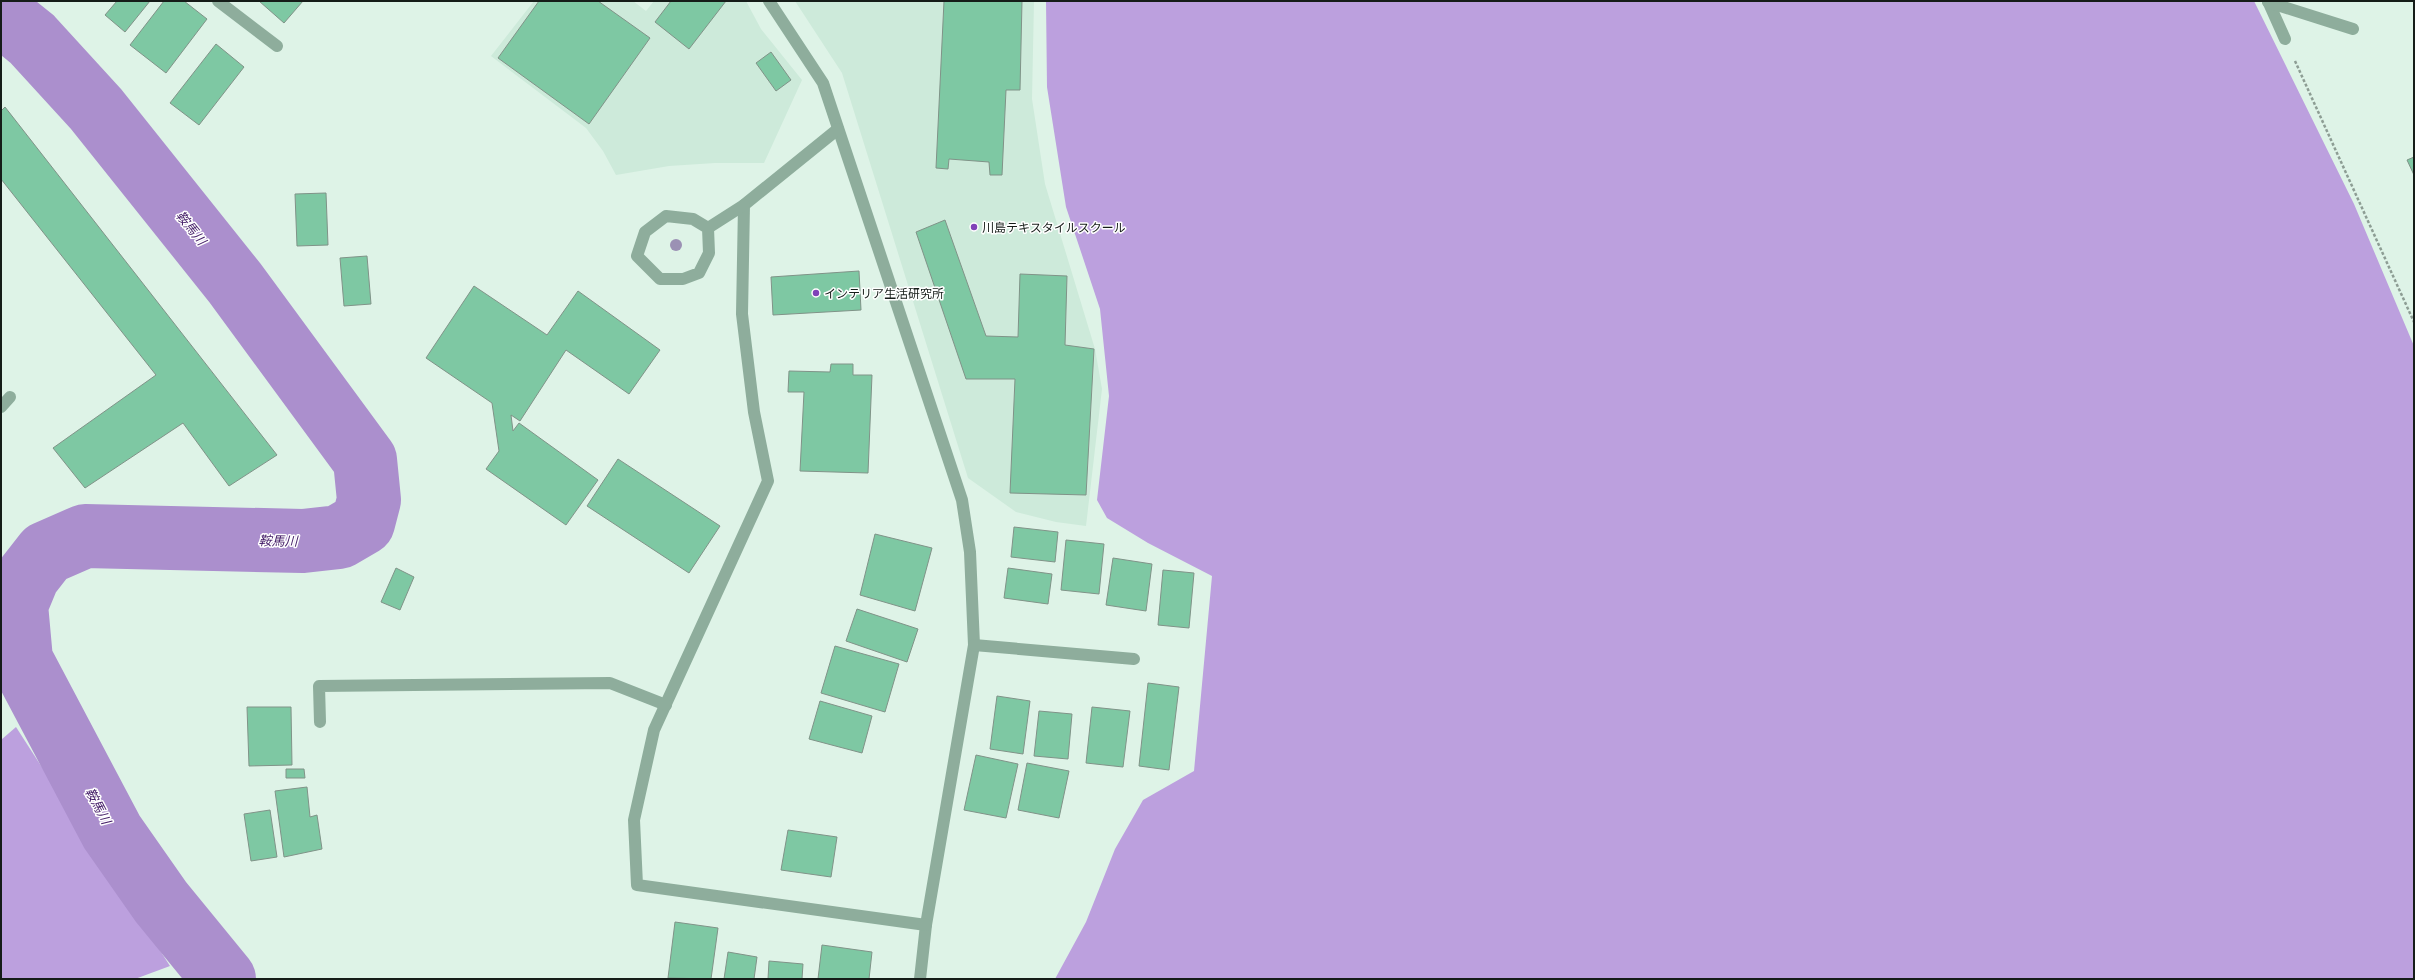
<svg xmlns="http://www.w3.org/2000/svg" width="2415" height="980" font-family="'PT Sans','Noto Sans JP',sans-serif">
<rect width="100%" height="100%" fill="#def3e7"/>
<!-- built -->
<g fill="#cdeada">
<polygon points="534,1 633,1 646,11 654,1 746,1 761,29 802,80 764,163 715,163 669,166 616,175 603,151 586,128 491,56"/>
<polygon points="795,1 1034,1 1032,99 1045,184 1095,349 1102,389 1086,526 1056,522 1016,512 968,478 842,73"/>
</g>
<!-- forest -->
<g fill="#bca0de">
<polygon points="1046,1 2254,1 2354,204 2414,346 2414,979 1055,979 1086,922 1115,849 1143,800 1194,771 1212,576 1148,543 1107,518 1097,500 1109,396 1100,309 1066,207 1047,87"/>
<polygon points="16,727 170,966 135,979 1,979 1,740"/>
</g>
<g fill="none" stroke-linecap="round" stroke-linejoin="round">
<!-- river -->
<polyline stroke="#ab8fcd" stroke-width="64" points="1,14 32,39 96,109 235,283 365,460 369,500 363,523 339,537 303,541 85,536 46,553 28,576 16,605 21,660 112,832 161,902 224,979"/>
</g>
<!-- building -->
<g fill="#7ec8a3" stroke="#809388">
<polygon points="117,1 150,1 125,32 105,15"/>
<polygon points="164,1 184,1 207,19 166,73 130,45"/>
<polygon points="259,1 303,1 284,23"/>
<polygon points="539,1 598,1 650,38 589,124 498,58"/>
<polygon points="671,1 726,1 689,49 655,22"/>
<polygon points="944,1 1022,1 1020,90 1006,90 1002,175 990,175 989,162 949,159 948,169 936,168"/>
<polygon points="216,44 244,67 199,125 170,103"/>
<polygon points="771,52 791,80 776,91 756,63"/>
<polygon points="5,107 277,455 229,486 183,423 85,488 53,448 156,375 1,179 1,111"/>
<polygon points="2414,157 2414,175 2407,160"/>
<polygon points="326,193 328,245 297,246 295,194"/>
<polygon points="945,220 986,336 1018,337 1020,274 1067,276 1065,345 1094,349 1086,495 1010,493 1015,379 966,379 916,232"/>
<polygon points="367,256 371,304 344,306 340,258"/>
<polygon points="859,271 861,310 773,315 771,277"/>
<polygon points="474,286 547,335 578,291 660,350 629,394 566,350 520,421 511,415 513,431 519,423 598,480 566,525 486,469 499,451 492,403 426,358"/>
<polygon points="831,364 853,364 853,375 872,375 868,473 800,471 804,392 788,392 789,371 830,372"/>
<polygon points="618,459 720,526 689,573 587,506"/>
<polygon points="1014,527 1058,532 1055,562 1011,557"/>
<polygon points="875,534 932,548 915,611 860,595"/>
<polygon points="1066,540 1104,544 1099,594 1061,590"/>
<polygon points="1113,558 1152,564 1146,611 1106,605"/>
<polygon points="396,568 414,577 400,610 381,602"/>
<polygon points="1008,568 1052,574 1048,604 1004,598"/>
<polygon points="1163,570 1194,573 1189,628 1158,625"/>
<polygon points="857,609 918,629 907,662 846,641"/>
<polygon points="835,646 899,664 885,712 821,693"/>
<polygon points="1148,683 1179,687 1169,770 1139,766"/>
<polygon points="997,696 1030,701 1023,754 990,749"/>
<polygon points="820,701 872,716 862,753 809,739"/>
<polygon points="247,707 291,707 292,765 249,766"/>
<polygon points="1092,707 1130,711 1123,767 1086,763"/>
<polygon points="1039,711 1072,714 1068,759 1034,756"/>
<polygon points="976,755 1018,764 1006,818 964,810"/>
<polygon points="1027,763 1069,771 1059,818 1018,810"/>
<polygon points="286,769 304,769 305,778 286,778"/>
<polygon points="307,787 310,817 317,815 322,849 284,857 275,791"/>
<polygon points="270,810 277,857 251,861 244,814"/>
<polygon points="788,830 837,837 831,877 781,870"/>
<polygon points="675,922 718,928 711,979 668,978"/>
<polygon points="822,945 872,952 869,979 818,979"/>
<polygon points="728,952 757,957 754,979 724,979"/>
<polygon points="769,961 803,964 802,979 768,979"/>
</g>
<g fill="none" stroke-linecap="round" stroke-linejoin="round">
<!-- path -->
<polyline stroke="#8d9d94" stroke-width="2.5" stroke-dasharray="3 2" stroke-linecap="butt" points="2295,61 2414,322"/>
<!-- service -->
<g stroke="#8ead9c" stroke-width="12">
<polyline points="218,1 277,46"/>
<polyline points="1,407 10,397"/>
</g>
<!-- minor -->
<g stroke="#8ead9c" stroke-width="12">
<polyline points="769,1 823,83 962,500 970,552 974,645 926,925 920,979"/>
<polyline points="2268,1 2285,39"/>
<polyline points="2268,2 2353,29"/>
<polyline points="838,129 744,205 742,314 754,412 768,481 654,730 634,820 637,885 926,925"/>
<polyline points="708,228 709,253 699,273 683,279 660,279 637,256 645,232 666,216 693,219 708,228 744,205"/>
<polyline points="974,645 1134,659"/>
<polyline points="320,722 319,686 610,683 666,705"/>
</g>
</g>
<!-- trees -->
<circle fill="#9b91b4" cx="676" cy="245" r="6"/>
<!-- markers -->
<g fill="#8042b8" stroke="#fff" stroke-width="1.5">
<circle cx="974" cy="227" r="4"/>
<circle cx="816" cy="293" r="4"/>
</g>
<g text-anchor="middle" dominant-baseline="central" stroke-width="3" stroke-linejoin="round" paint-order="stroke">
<!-- poi labels -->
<g font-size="12" fill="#151c18" stroke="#fff" text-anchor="start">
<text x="982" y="227">川島テキスタイルスクール</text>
<text x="824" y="293">インテリア生活研究所</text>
</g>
<!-- water labels -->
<g font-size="13" font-style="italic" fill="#47216a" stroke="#fff">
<text transform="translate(191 228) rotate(51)">鞍馬川</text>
<text transform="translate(278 541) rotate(1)">鞍馬川</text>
<text transform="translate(98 806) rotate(62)">鞍馬川</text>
</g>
</g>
<!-- border -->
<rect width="2415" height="980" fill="none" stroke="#151c18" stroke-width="4"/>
</svg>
